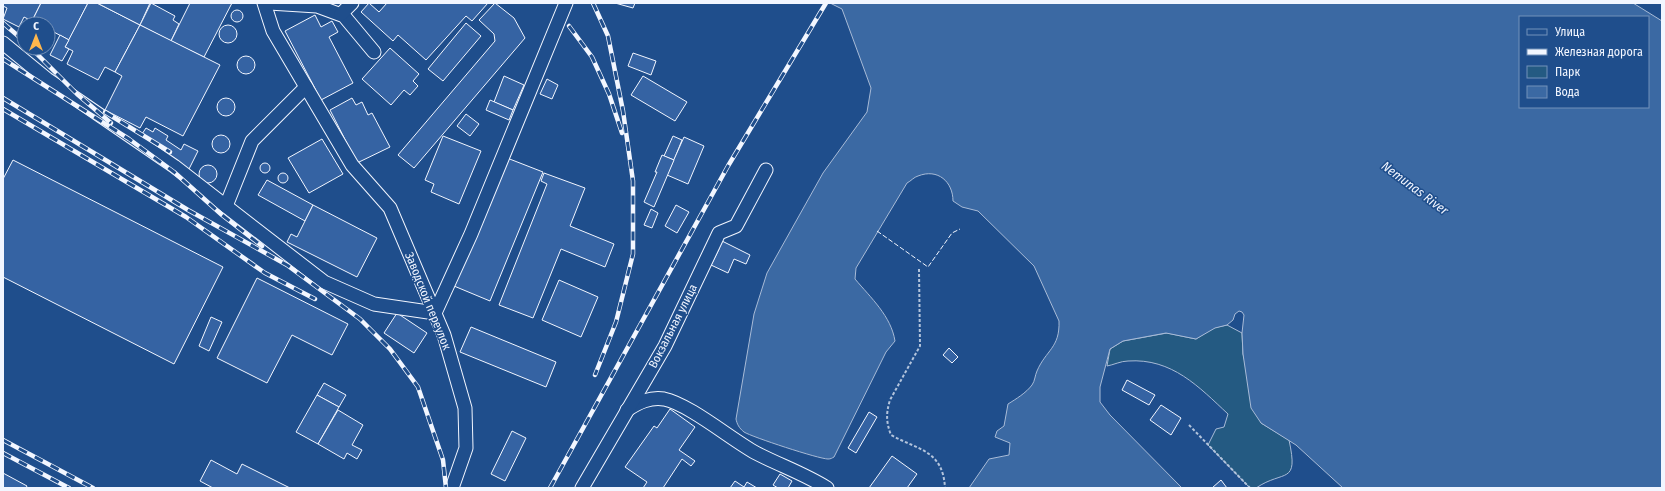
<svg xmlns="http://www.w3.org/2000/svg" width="1665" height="491" font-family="'Fira Sans Condensed',sans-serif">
<rect width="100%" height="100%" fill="#1f4e8c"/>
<!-- green -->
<path fill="#245a82" stroke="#a8bbd7" d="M1227,325l15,8 1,21 18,69 28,17c10,46 -5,29 -33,48h-6l-42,-43 8,-16 8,-2 4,-13c-29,-27 -56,-56 -100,-53 -7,0 -15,4 -21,5l3,-17 13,-8 44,-8 29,6 17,-11z"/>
<!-- water -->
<path fill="#3b69a3" stroke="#a8bbd7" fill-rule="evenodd" d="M830,3h803l29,18v467h-319l-47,-43 -35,-22 -10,-15 -8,-54 -1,-21 2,-18 -2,-3 -3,-1 -4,3 -2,6 -6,5 -12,3 -19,11 -30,-6 -43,8 -13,8 -10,38v15l10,13 72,73h-213l20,-29 20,-4 1,-12 -15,-6 2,-6 7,-5 4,-22c8,-5 18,-11 24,-19 3,-4 3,-10 5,-14 9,-21 23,-23 22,-50l-25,-55 -56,-55 -16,-4 -9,-6c0,-19 -15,-33 -35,-25 -4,1 -7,5 -11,7l-51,85 -1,11c16,19 36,37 40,62l-9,11 -52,105c-2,1 -3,2 -6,2 -9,0 -76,-22 -84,-27 -5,-4 -7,-8 -8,-13l18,-105 13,-41 56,-100 44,-61 4,-24 -29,-79zM1520,17h128v90h-128z"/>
<!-- building -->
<g fill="#3563a3" stroke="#f2f6ff">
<polygon points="3,3 41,3 32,21 24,17 19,27 3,19 7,8 3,6"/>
<polygon points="41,3 88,3 69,40 48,29 48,24 38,24 32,21"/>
<polygon points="88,3 97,3 140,25 115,72 105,67 98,80 67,64 73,51 65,47"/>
<polygon points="97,3 150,3 140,25"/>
<polygon points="151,3 175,16 173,20 179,24 171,41 140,25"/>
<polygon points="190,3 232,3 204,57 171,41"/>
<polygon points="369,3 379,12 387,3 488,3 472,21 466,16 426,60 398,35 393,41 361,12"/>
<polygon points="495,3 514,18 525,38 414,168 398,155 495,41 494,34 479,20"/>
<polygon points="615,3 635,3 633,8"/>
<circle cx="237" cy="16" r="6"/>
<polygon points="315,15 321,27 332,21 338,32 329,37 353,83 321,100 285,31"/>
<polygon points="466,23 481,36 443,81 428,69"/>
<circle cx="228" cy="34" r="9"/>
<polygon points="140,25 220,65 183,136 146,117 140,128 105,110 122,76 115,72"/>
<polygon points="60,35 69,40 65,47 69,49 62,61 50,55"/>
<polygon points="390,48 419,74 413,81 418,86 410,95 404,90 391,105 362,79"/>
<polygon points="633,53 656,61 651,75 628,66"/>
<circle cx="246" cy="65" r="9"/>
<polygon points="504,76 524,85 513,110 494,102"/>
<polygon points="643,76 687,102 675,121 631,95"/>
<polygon points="547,79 558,85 552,99 540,94"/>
<polygon points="352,98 356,105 362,102 368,115 372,113 390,147 357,163 330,110"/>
<circle cx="226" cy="107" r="9"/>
<polygon points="490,100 513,110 509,120 486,110"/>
<polygon points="466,114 479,124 470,136 457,126"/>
<polygon points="146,128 153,132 155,128 168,136 166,140 181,150 184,144 198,151 188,171 140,137"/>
<circle cx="221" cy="144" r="9"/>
<polygon points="443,136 481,151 459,204 431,192 434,184 425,180"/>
<polygon points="673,136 682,140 674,160 664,156"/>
<polygon points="684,137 704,146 688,184 667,175"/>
<polygon points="322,139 343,174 309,193 288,158"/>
<polygon points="662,155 674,160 654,207 644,202 657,172 655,172"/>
<polygon points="507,158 543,172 490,301 454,286"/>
<polygon points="13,160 223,267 174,364 3,277 3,179"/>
<circle cx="265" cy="168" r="5"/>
<circle cx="208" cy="174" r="9"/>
<circle cx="283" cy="178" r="5"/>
<polygon points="544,173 585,188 570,226 614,244 605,267 561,249 533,318 499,305 547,184 541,181"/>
<polygon points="267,180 313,205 305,221 258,195"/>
<polygon points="313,205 377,238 357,277 287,242 291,234 297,237"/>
<polygon points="676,205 689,212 677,233 665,226"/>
<polygon points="651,209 658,213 652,228 644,225"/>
<polygon points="720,240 750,255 746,264 734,259 728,273 711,265 719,249 716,248"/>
<polygon points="257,278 348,324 332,355 292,335 267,383 217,358"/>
<polygon points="559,280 598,297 581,337 542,320"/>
<polygon points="397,313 427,333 414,353 384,333"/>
<polygon points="211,317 222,322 209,351 199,346"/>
<polygon points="471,327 556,362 546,387 460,352"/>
<polygon points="949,348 958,357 952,363 943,355"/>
<polygon points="1127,380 1155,395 1149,405 1122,390"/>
<polygon points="324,383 346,395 339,407 317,395"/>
<polygon points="317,395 339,407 318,444 296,432"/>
<polygon points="1161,405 1181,418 1171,435 1150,420"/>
<polygon points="670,409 695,427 679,450 695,461 691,466 682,459 663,488 643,488 647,482 625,467 654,426 657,428"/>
<polygon points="338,410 363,425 352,445 362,450 357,459 347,453 344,459 318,444"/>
<polygon points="869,412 877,417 856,453 848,448"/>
<polygon points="512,431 526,438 505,481 491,474"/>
<polygon points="892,456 917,474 907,488 869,488"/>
<polygon points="211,460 237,474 242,464 290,488 213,488 200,481"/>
<polygon points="3,473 27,486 26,488 3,488"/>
<polygon points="780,474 792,481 788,488 778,488 773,485"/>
<polygon points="1221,480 1227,488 1212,488"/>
<polygon points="735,481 744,487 747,482 757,488 730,488"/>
</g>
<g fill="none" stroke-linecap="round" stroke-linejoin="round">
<!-- minor casing -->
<g stroke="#f2f6ff" stroke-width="15">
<g id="minor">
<polyline points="264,3 273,31 352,165 390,208 444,335 465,408 466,448 452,488"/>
<polyline points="269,3 317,6 344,16 374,52"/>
<polyline points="341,14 352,3"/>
<polyline points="3,43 47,79 174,166 324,282 374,304 435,313 471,234 566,3"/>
<polyline points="226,206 252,141 306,87"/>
<path d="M627,410c12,-8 23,-13 37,-11 25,5 68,41 92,54 23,12 49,21 71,35"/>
<polyline points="582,488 665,346 719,233 736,226 766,170"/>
</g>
</g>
<!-- path -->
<g stroke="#b3c4dc" stroke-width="2" stroke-dasharray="3 2" stroke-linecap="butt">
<path d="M919,269l1,77 -30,54c-4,13 -4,22 1,35 27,15 52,15 54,53"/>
<polyline points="1189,425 1250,488"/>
</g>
<!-- minor -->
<use href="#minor" stroke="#1f4e8c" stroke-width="13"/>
<!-- rail casing -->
<g stroke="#f2f6ff" stroke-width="4.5">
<g id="rail">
<polyline points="593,3 608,36 623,111 633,181 633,254 616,322 595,375"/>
<polyline points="3,23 24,41"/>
<polyline points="569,26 592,57 609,94 622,133"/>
<polyline points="31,48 77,94 111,123"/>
<polyline points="3,59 129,139 174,172 222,215 262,246"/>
<polyline points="3,98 188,210 287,265 360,319 390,349 418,387 443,460 446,488"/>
<polyline points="3,109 186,217 265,273 315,299"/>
<polyline points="105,112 170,152"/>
<polyline points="3,440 93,488"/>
<polyline points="3,453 69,488"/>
<polyline points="550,488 728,166 826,3"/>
</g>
</g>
<!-- rail -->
<use href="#rail" stroke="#1f4e8c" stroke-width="3" stroke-dasharray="9" stroke-linecap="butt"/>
<!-- fence -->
<polyline stroke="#f2f6ff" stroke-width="1" stroke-dasharray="5 2" stroke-linecap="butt" points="877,231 928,267 952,233 960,229"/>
</g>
<g text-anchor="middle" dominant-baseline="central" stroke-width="3" stroke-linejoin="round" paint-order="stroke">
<!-- street labels -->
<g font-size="12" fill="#f2f6ff" stroke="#1f4e8c">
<text transform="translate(428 301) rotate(68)">Заводской переулок</text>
<text transform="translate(673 326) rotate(-63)">Вокзальная улица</text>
</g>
<!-- water labels -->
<g font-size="13" font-style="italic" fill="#f2f6ff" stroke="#1f4e8c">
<text transform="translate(1415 188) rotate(37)">Nemunas River</text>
</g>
</g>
<!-- border -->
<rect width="1665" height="491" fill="none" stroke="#f2f6ff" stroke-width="8"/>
<!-- legend -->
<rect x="1519" y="16" width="130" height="92" fill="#1f4e8c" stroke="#7391ba"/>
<rect x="1527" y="29" width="20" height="6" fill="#1f4e8c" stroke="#7391ba"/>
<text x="1555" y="36" font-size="12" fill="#f2f6ff">Улица</text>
<rect x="1527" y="49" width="20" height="6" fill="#f2f6ff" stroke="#7391ba"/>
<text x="1555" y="56" font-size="12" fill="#f2f6ff">Железная дорога</text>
<rect x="1527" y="66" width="20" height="12" fill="#245a82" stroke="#7391ba"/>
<text x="1555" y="76" font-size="12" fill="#f2f6ff">Парк</text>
<rect x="1527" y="86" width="20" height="12" fill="#3b69a3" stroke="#7391ba"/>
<text x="1555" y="96" font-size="12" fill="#f2f6ff">Вода</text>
<!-- north arrow -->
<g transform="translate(36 36)"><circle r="19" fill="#1f4e8c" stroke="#7391ba"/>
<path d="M0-3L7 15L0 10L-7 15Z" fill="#ffb74d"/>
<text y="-6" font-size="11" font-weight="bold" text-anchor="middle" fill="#f2f6ff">С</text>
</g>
</svg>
